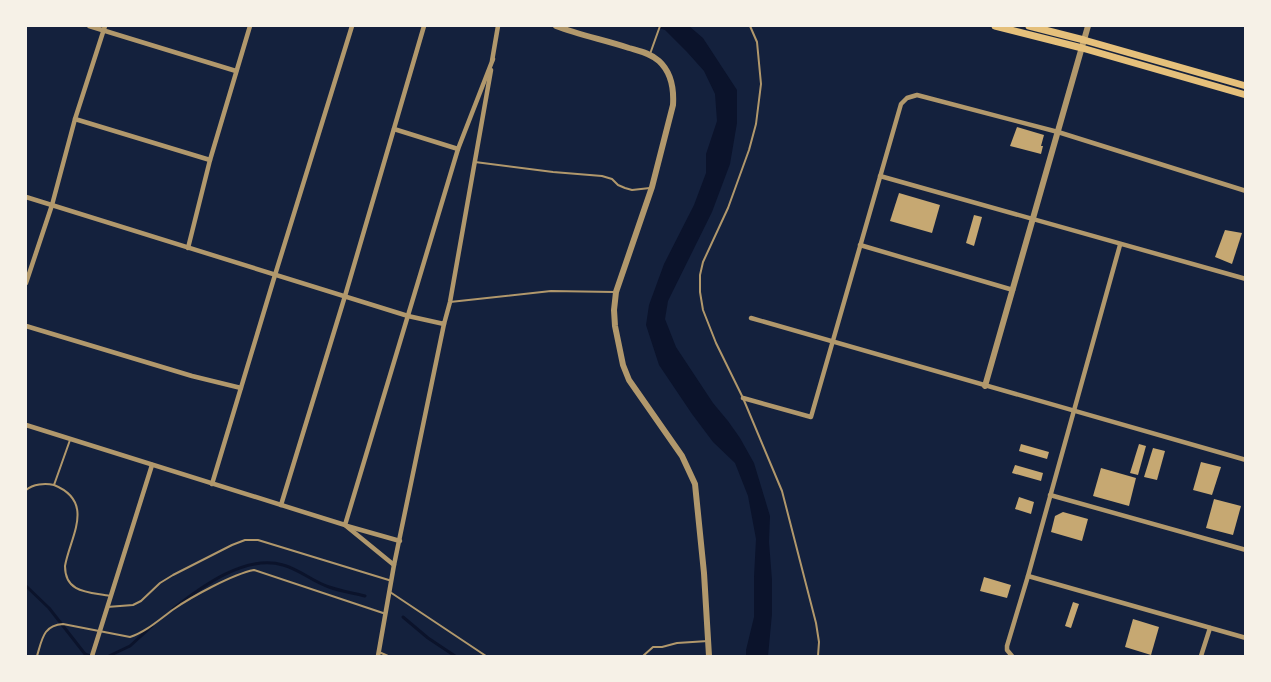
<svg xmlns="http://www.w3.org/2000/svg" width="1271" height="682" font-family="'Nunito Sans',sans-serif">
<rect width="100%" height="100%" fill="#14213d"/>
<!-- water -->
<polygon fill="#0b132b" points="652,26 689,26 703,38 737,90 737,123 730,164 712,212 668,301 665,319 676,347 713,403 728,421 740,438 754,463 770,516 769,542 772,580 772,614 768,656 746,656 746,650 754,617 754,577 756,539 748,496 735,463 713,442 692,414 659,365 646,325 649,305 664,264 694,205 706,173 706,154 717,121 715,94 704,71 687,52 665,30"/>
<g fill="none" stroke-linecap="round" stroke-linejoin="round">
<!-- stream -->
<g stroke="#0b132b" stroke-width="3">
<polyline points="26,586 49,608 85,654 90,656"/>
<path d="M173,609c28,-22 72,-55 110,-44 16,4 30,17 46,22 11,4 24,6 36,9"/>
<polyline points="403,617 428,638 455,656"/>
<polyline points="109,656 130,646 152,626"/>
</g>
</g>
<!-- building -->
<g fill="#c6a872">
<polygon points="1017,127 1044,135 1041,146 1043,146 1041,154 1010,146"/>
<polygon points="899,193 940,205 932,233 890,221"/>
<polygon points="974,215 982,217 974,246 966,243"/>
<polygon points="1225,230 1242,233 1232,264 1215,257"/>
<polygon points="1021,444 1049,452 1047,459 1019,451"/>
<polygon points="1139,444 1146,446 1138,475 1130,473"/>
<polygon points="1153,448 1165,451 1157,480 1144,477"/>
<polygon points="1201,462 1221,467 1212,495 1193,490"/>
<polygon points="1015,465 1043,473 1041,481 1012,473"/>
<polygon points="1101,468 1136,478 1129,506 1093,496"/>
<polygon points="1019,497 1034,502 1031,514 1015,509"/>
<polygon points="1214,499 1241,506 1233,535 1206,528"/>
<polygon points="1063,512 1088,519 1082,541 1051,532 1055,516"/>
<polygon points="984,577 1011,585 1007,598 980,591"/>
<polygon points="1073,602 1079,604 1071,628 1065,626"/>
<polygon points="1133,619 1159,627 1151,655 1125,647"/>
</g>
<g fill="none" stroke-linecap="round" stroke-linejoin="round">
<!-- service -->
<g stroke="#b1986c" stroke-width="2">
<polyline points="750,26 757,42 761,84 756,124 749,150 728,208 703,262 700,275 700,292 703,310 716,343 743,398 782,491 816,623 819,642 818,656"/>
<polyline points="650,54 660,26"/>
<polyline points="475,162 553,172 602,176 612,179 618,185 625,188 632,190 650,188"/>
<polyline points="450,302 551,291 614,292"/>
<path d="M54,485c42,17 16,52 11,81 0,28 25,26 45,30"/>
<path d="M26,490c7,-6 19,-7 28,-5l16,-45"/>
<polyline points="390,592 486,656"/>
<polyline points="107,607 133,605 141,601 160,583 173,575 232,545 245,540 258,540 392,581"/>
<polyline points="379,652 388,656"/>
<path d="M37,656c5,-16 6,-31 26,-32l67,13c16,-5 30,-18 44,-28 17,-12 59,-35 80,-39l132,44"/>
<polyline points="643,656 653,647 662,647 677,643 708,641"/>
</g>
<!-- minor -->
<g stroke="#b1986c" stroke-width="4.5">
<polyline points="89,26 236,71"/>
<polyline points="492,61 498,26"/>
<polyline points="75,119 210,160"/>
<polyline points="394,129 458,149"/>
<polyline points="880,176 1246,279"/>
<polyline points="26,197 408,316 444,324 450,302 491,70"/>
<polyline points="860,245 1013,290"/>
<polyline points="188,248 210,160 250,26"/>
<polyline points="26,283 52,205 75,119 105,26"/>
<polyline points="751,318 1246,460"/>
<polyline points="26,326 192,376 241,388"/>
<polyline points="743,398 811,417 901,104 907,98 917,95 1058,132 1246,191"/>
<polyline points="26,425 345,525 458,149 493,59"/>
<polyline points="212,484 275,275 352,26"/>
<polyline points="1050,495 1246,550"/>
<polyline points="281,505 345,296 424,26"/>
<polyline points="345,525 394,565"/>
<polyline points="347,526 400,541"/>
<polyline points="1028,576 1246,638"/>
<polyline points="92,656 152,465"/>
<polyline points="378,656 394,565 444,324"/>
<polyline points="1012,656 1007,650 1007,646 1028,576 1120,245"/>
<polyline points="1201,656 1210,628"/>
</g>
<!-- tertiary -->
<g stroke="#b1986c" stroke-width="6">
<path d="M556,26c23,9 49,14 73,22 10,3 21,5 30,13 12,11 15,28 14,44l-21,82 -36,105 -2,18 1,16 8,39 6,15 53,76 13,28 9,89 5,83"/>
<polyline points="985,386 1088,26"/>
</g>
<!-- secondary -->
<g stroke="#e5c07b" stroke-width="7">
<polyline points="995,26 1082,48 1246,95"/>
<polyline points="1029,26 1084,40 1246,86"/>
</g>
</g>
<!-- border -->
<rect width="1271" height="682" fill="none" stroke="#f6f1e7" stroke-width="54"/>
</svg>
